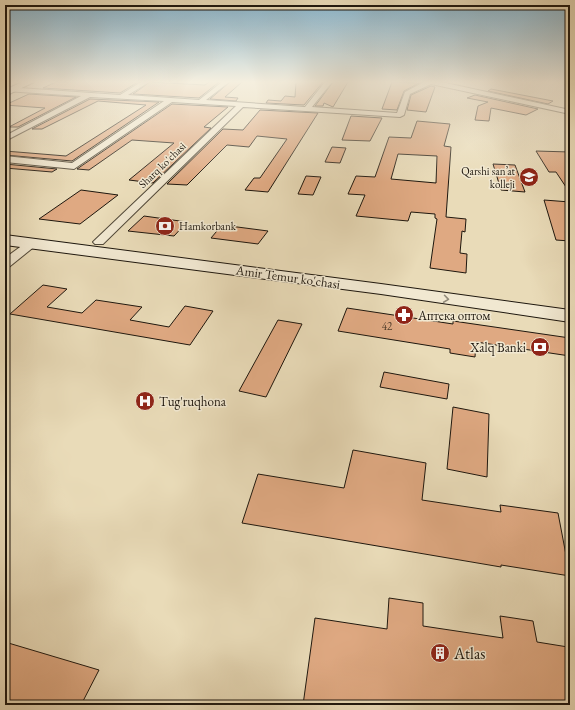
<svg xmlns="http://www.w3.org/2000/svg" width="575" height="710" font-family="'EB Garamond',serif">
<rect width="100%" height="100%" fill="#e9dbb8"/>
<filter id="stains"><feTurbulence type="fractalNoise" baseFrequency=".005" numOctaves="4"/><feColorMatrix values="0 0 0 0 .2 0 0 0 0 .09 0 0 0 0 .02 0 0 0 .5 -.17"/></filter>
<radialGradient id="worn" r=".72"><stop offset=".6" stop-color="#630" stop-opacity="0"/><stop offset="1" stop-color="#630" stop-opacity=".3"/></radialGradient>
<!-- building -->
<g fill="#dfa982" stroke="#1e170e" fill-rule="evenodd">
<polygon points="56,82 138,82 120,93 43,88"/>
<polygon points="150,82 205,85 209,82 219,82 199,98 133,94"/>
<polygon points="230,82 242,82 225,97 238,98 236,101 210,99"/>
<polygon points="296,82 323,82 304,105 266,103 268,100 281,101 285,96 295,97"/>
<polygon points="333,82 348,82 333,107 324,103 323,106 315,106"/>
<polygon points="392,82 419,83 404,91 397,110 382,109"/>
<polygon points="431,86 435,87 426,112 407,110 411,95"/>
<polygon points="491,89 553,101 548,104 488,91"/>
<polygon points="29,94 76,97 18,127 9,127 45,108 5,105"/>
<polygon points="475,95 538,109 526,115 491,108 489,121 475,120 478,106 488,102 467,98"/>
<polygon points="90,99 159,102 72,161 5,155 5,151 66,156 146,105 98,101 42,129 32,129"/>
<polygon points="172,104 228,107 204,127 211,128 153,183 129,180 174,143 132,140 89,170 77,169"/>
<polygon points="260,110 318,113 268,192 245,190 254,178 260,178 287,139 257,136 249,147 227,145 187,185 167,184 223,129 243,130"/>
<polygon points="351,116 382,118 370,141 342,140"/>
<path d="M417,121l33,3 -6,22 7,1 -5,70 20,2 -1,13 -3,-1 -2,22 7,1 -1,19 -36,-5 7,-49 -2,-1v-4l-24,-2 -3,9 -52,-5 9,-21 -17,-1 8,-18 19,1 14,-40 22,1zM398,154l39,2 -1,27 -45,-4z"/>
<polygon points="332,147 346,148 340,163 325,162"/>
<polygon points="536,151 570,152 570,193 556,172 549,172"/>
<polygon points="5,164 57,169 52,172 5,168"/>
<polygon points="493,164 515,165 525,192 501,190"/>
<polygon points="306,176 321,177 313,195 298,194"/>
<polygon points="81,190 118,195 80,224 39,219"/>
<polygon points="544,200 570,202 570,241 556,240"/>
<polygon points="144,216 187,222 174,236 128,231"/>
<polygon points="222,225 268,231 258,244 211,238"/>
<polygon points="43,285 67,289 47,307 82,313 96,300 142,307 130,320 169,327 185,306 213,311 190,345 10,314"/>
<polygon points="347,308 453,324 453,321 570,338 570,356 476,342 475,357 450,353 450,349 338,331"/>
<polygon points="278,320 302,324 266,397 239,391"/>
<polygon points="384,372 449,384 447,399 380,387"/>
<polygon points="453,407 489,414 487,477 447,469"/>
<polygon points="353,450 426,463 422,500 501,512 500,505 558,513 570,576 501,565 501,567 242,523 258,474 344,488"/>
<polygon points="389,598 423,603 423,626 503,638 500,616 533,621 537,642 568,647 570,658 570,705 303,705 315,618 387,629"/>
<polygon points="5,642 99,670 81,705 5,705"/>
</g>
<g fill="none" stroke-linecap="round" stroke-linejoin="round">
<!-- minor casing -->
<g stroke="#514838" stroke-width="2">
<g id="minor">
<polygon points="141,82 149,82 128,95 199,100 222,82 229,82 206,100 305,107 325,82 332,82 312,107 397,113 405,92 424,82 441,82 570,110 570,114 431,84 410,94 404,115 400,117 243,107 103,244 95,244 93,242 95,240 236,106 172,102 74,169 5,162 5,156 72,163 164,101 90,97 5,141 5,136 81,96 5,91 5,87 120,95"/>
<polygon points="31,241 37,244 35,246 9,267 5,268 5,258 27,242"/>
</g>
</g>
<!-- secondary casing -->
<g stroke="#1e170e" stroke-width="2">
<g id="secondary">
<polygon points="22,82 34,82 5,96 5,90"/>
<polygon points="5,235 381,284 570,310 570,322 381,294 5,245"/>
</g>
</g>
<!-- minor -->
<use href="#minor" fill="#f1e8d1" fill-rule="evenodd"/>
<!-- secondary -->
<use href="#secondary" fill="#f1e8d1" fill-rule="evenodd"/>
</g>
<!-- one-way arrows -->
<defs><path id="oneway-chevron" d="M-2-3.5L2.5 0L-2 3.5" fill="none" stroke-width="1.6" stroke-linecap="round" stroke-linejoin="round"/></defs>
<use stroke="#928a79" href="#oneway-chevron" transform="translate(446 299) rotate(8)"/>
<!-- sky -->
<linearGradient id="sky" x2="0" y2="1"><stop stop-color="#87b7d2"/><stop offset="0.45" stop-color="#f5efdf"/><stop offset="1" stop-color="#f5efdf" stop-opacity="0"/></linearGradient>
<rect width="575" height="182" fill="url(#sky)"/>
<!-- icons -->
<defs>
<g id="university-disc" transform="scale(1)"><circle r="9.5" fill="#8f2418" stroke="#f1e8d1"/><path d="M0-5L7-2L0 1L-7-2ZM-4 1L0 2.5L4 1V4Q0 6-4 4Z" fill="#fff"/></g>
<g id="bank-disc" transform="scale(1)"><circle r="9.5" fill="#8f2418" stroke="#f1e8d1"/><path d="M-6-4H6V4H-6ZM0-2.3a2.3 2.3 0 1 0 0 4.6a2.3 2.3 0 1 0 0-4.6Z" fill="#fff"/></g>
<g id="pharmacy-disc" transform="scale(1)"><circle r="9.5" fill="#8f2418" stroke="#f1e8d1"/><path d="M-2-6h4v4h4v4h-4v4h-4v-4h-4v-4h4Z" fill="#fff"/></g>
<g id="hospital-disc" transform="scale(1)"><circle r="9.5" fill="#8f2418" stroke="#f1e8d1"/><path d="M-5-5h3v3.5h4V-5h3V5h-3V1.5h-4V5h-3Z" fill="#fff"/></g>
<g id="building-disc" transform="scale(1)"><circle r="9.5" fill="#8f2418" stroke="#f1e8d1"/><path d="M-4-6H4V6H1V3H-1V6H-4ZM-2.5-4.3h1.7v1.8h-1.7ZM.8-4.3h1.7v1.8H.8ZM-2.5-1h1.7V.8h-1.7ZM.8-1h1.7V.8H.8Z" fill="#fff"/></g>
</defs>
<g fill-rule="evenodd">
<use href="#university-disc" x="529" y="177"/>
<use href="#bank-disc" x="165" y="226"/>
<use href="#pharmacy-disc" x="404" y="315"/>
<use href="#bank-disc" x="540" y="347"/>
<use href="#hospital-disc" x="145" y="401"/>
<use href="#building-disc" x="440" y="653"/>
</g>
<g text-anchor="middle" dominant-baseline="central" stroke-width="3" stroke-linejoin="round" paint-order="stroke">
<!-- far-street labels -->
<g font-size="11" fill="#1e170e" stroke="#f1e8d1">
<text transform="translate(162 165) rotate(-44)">Sharq ko'chasi</text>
</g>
<!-- far-poi labels -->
<g font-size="11" fill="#1e170e" stroke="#f1e8d1" text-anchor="end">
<text x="515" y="171">Qarshi san’at<tspan x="515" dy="13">kolleji</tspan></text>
<text x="179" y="226" text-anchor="start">Hamkorbank</text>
</g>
<!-- number labels -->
<g font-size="11" fill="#4e3c2b">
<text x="387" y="326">42</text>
</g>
<!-- street labels -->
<g font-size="13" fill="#1e170e" stroke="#f1e8d1">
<text transform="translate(288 277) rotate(8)">Amir Temur ko'chasi</text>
</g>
<!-- poi labels -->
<g font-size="13" fill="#1e170e" stroke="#f1e8d1" text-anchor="start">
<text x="418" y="315">Аптека оптом</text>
<text x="526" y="347" text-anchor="end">Xalq Banki</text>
<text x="159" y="401">Tug'ruqhona</text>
</g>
<!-- near-poi labels -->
<g font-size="16" fill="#1e170e" stroke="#f1e8d1" text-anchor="start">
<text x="454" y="653">Atlas</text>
</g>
</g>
<!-- margin -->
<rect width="575" height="710" fill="none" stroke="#e9dbb8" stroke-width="20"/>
<rect x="6" y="6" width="563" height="698" fill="none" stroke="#1e170e" stroke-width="2"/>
<rect x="10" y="10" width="555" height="690" fill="none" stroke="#1e170e"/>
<rect width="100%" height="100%" filter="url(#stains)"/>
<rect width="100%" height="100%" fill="url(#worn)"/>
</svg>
